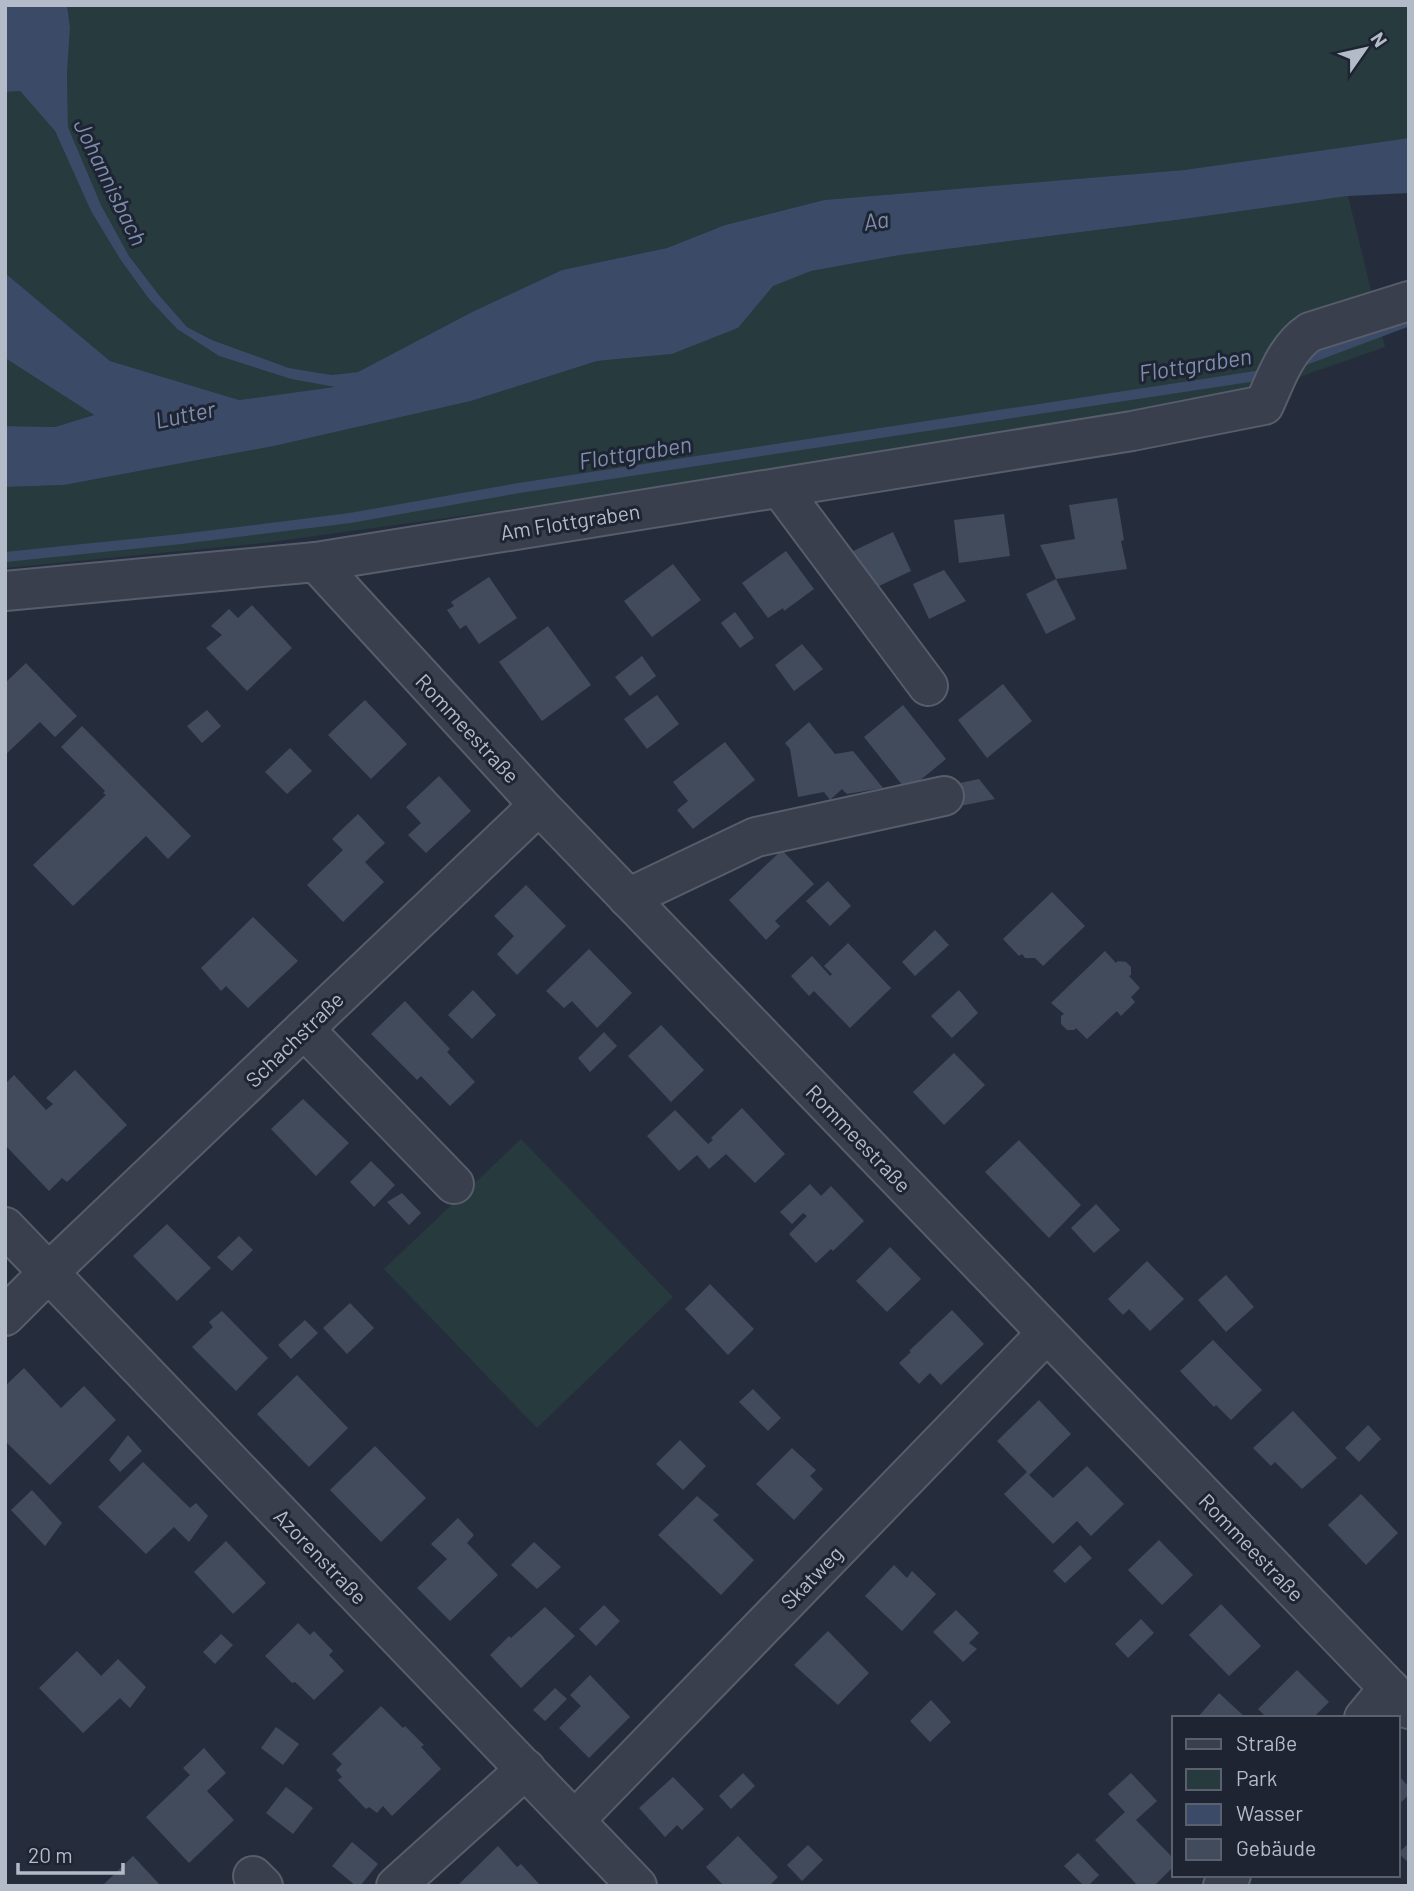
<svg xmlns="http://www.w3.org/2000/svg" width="1414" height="1891" font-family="Barlow,sans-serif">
<rect width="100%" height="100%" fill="#252d3d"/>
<!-- green -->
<g fill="#273a3e">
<polygon points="67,5 1409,5 1409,138 1184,170 824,200 725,225 667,248 562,270 472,312 358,372 332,375 289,368 212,340 187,327 159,295 129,256 101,205 68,127 67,73 70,28"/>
<polygon points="20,91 55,131 91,211 120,259 149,299 177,329 219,356 291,379 338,387 239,400 110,361 5,273 5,92"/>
<polygon points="1348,196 1385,347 1265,389 548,504 264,543 5,568 5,487 64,485 274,446 471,401 597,361 672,354 738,328 773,285 811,271 900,255 1184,219"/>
<polygon points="5,358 94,415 55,427 5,426"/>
<polygon points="521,1139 673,1297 537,1428 384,1269"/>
</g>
<!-- water -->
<polygon fill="#3b4a66" points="5,5 67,5 70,28 67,73 68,127 101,205 129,256 159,295 187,327 212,340 289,368 332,375 358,372 472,312 562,270 667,248 725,225 824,200 1184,170 1409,138 1409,193 1348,196 1184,219 900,255 811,271 773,286 738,328 672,354 597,361 471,401 274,446 64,485 5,487 5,426 55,427 94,415 5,358 5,273 110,361 239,400 335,387 291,379 219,356 177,329 149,299 120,259 91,211 55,131 20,91 5,92"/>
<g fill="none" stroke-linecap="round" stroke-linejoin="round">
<!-- stream -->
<g stroke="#3b4a66" stroke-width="10">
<polyline points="1297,363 1409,321"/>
<polyline points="5,557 181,539 350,518 519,488 1269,374"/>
</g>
</g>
<!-- building -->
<g fill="#414b5c">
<polygon points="1117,498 1124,540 1121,541 1127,569 1056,579 1040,545 1075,539 1069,505"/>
<polygon points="1004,514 1010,556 959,563 954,520"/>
<polygon points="893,532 911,571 864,593 845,555"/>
<polygon points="786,551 814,589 784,611 783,608 768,618 742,583"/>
<polygon points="673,564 701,600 652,637 624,601"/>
<polygon points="944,570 966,601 929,619 913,584"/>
<polygon points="489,577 517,618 479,644 466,625 460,629 447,610 454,606 451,602"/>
<polygon points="1056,579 1076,619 1046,634 1026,594"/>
<polygon points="252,605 292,648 247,691 206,648 222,635 211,626 229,609 238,618"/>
<polygon points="735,612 754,638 740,648 721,623"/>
<polygon points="548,626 591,685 542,721 499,662"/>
<polygon points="802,644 823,669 794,691 775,665"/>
<polygon points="642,656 656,676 630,696 615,677"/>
<polygon points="26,663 77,716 55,737 40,722 5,755 5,683"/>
<polygon points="1003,684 1032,721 987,758 958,720"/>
<polygon points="657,695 679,724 647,749 624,719"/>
<polygon points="365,700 407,744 371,779 328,735"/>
<polygon points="903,705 946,759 907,791 864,737"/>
<polygon points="207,710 221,726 202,743 187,726"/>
<polygon points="809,722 835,754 853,751 883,788 847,794 842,789 830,800 824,792 798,797 790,749 785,743"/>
<polygon points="82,726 191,836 168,859 146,836 73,906 33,865 106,795 103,793 105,791 61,747"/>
<polygon points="725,742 755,780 693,829 677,810 688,801 673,782"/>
<polygon points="290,748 312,771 287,794 265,772"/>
<polygon points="439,776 471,811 426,853 408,835 421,823 406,807"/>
<polygon points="979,779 995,799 955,807 950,785"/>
<polygon points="358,814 385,843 365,862 384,882 343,922 307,885 343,850 332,839"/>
<polygon points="782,850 814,884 775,921 780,926 766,940 729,900"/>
<polygon points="828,881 851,906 830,926 806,901"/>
<polygon points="526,885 566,926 517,975 497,954 514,936 494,916"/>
<polygon points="1052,892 1085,926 1043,966 1035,958 1025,958 1022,954 1019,956 1003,939"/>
<polygon points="253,917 298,961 248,1008 226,986 221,991 201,968"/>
<polygon points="935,930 949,945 915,976 902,962"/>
<polygon points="848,943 891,988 850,1028 814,991 809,996 791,976 812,956 830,976 832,974 824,966"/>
<polygon points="589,949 632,993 597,1028 572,1001 564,1008 546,991"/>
<polygon points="1105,951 1116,963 1118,961 1126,962 1131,967 1131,975 1129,976 1140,988 1131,997 1135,1002 1121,1016 1117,1011 1087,1039 1076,1028 1074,1030 1067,1030 1061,1024 1061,1016 1064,1014 1051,1003"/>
<polygon points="473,990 496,1015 472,1039 448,1015"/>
<polygon points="959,990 978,1013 952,1038 931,1016"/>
<polygon points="405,1001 450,1049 447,1052 475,1082 450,1106 421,1076 417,1080 371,1034"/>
<polygon points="661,1025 704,1070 671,1102 628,1056"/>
<polygon points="604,1032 617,1046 590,1072 578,1058"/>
<polygon points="954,1053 985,1085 944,1125 913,1092"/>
<polygon points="75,1070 127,1125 67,1182 62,1178 49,1191 5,1145 5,1084 14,1075 46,1110 53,1104 46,1098"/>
<polygon points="303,1099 349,1143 316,1176 271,1129"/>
<polygon points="742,1108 785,1154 755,1183 726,1154 709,1169 697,1155 679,1171 647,1136 675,1110 708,1144 713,1140 711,1138"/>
<polygon points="1019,1140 1081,1205 1049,1238 985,1172"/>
<polygon points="371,1161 395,1185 374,1207 350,1182"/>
<polygon points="810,1184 821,1196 831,1186 864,1221 833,1251 831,1249 816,1263 789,1234 807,1216 803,1213 792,1224 780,1212"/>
<polygon points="402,1193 421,1213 409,1225 387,1202"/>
<polygon points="1096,1204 1120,1230 1094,1253 1071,1228"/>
<polygon points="167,1224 211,1268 177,1301 133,1256"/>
<polygon points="239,1236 253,1250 232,1271 217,1257"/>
<polygon points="890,1247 921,1279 887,1312 856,1281"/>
<polygon points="1147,1261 1184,1299 1150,1331 1129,1309 1123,1315 1108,1299"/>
<polygon points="1226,1275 1254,1307 1226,1332 1198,1300"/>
<polygon points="710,1284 754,1329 728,1355 685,1309"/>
<polygon points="350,1303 374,1328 347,1354 323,1328"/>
<polygon points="952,1310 984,1344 941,1385 930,1373 919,1384 899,1363 911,1352 909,1351"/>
<polygon points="222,1311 268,1358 236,1391 192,1347 213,1327 209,1322"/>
<polygon points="305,1320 318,1333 291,1359 278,1345"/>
<polygon points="1213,1340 1262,1390 1231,1420 1216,1405 1214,1407 1180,1371"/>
<polygon points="24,1368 61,1408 84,1386 116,1420 50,1485 5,1441 5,1386"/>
<polygon points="297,1375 348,1428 309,1467 257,1414"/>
<polygon points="753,1389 781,1418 768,1431 739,1402"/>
<polygon points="1039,1400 1071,1434 1029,1475 1053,1498 1087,1466 1124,1504 1091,1536 1077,1521 1053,1544 1004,1494 1027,1472 997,1441"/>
<polygon points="1293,1411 1337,1458 1302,1489 1275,1462 1271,1466 1253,1448"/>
<polygon points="1368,1425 1381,1439 1359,1462 1345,1448"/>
<polygon points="128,1435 142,1451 120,1472 109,1460"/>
<polygon points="680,1440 706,1466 683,1490 656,1464"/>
<polygon points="375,1446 426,1498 381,1542 330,1490"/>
<polygon points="792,1448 816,1470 810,1476 823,1489 794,1520 756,1484"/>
<polygon points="143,1462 190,1508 196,1503 208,1516 189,1542 174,1527 146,1554 98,1507"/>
<polygon points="32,1490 62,1523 45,1546 11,1510"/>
<polygon points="1361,1494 1398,1533 1366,1565 1328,1525"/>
<polygon points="697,1496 719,1515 713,1520 754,1560 721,1595 658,1535"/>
<polygon points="458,1518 474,1535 467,1543 498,1575 450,1621 417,1588 447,1559 431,1544"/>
<polygon points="1159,1540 1193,1575 1162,1605 1128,1570"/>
<polygon points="226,1541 266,1583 233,1614 194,1572"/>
<polygon points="534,1542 561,1567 537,1589 511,1565"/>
<polygon points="1080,1545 1092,1558 1065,1583 1053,1571"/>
<polygon points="894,1565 907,1578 912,1571 936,1594 902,1631 865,1596"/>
<polygon points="1221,1604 1261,1646 1229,1676 1189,1635"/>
<polygon points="604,1605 620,1621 596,1646 579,1629"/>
<polygon points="545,1607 575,1636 521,1688 490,1655 509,1636 511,1638"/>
<polygon points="956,1610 979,1633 969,1643 977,1649 963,1662 933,1632"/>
<polygon points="1141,1619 1154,1633 1128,1658 1115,1644"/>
<polygon points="298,1623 310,1635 314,1631 333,1651 329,1655 344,1671 314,1700 295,1682 292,1683 265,1656"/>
<polygon points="828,1631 869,1673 838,1705 794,1665"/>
<polygon points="221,1634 233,1645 215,1664 203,1652"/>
<polygon points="77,1651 101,1676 118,1659 146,1687 130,1708 120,1698 83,1733 39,1688"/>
<polygon points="1297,1670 1329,1702 1313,1718 1267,1718 1258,1709"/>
<polygon points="590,1675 630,1717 589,1758 559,1728 581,1706 570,1695"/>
<polygon points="555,1688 567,1699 545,1721 533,1710"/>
<polygon points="1219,1693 1233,1706 1246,1718 1197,1718"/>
<polygon points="931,1700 951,1722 930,1742 910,1721"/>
<polygon points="381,1706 403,1728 405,1726 424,1745 421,1747 441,1769 392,1816 383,1806 377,1813 369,1807 366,1809 338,1780 342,1777 336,1770 342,1764 332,1754"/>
<polygon points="276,1727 299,1744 283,1765 261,1748"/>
<polygon points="204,1748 226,1773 207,1791 234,1820 189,1863 146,1817 190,1775 183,1768"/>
<polygon points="743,1773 755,1786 731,1809 719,1796"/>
<polygon points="1131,1773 1157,1801 1136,1820 1174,1859 1174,1866 1154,1886 1138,1886 1095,1840 1125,1812 1108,1794"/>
<polygon points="1398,1775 1409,1787 1409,1795 1398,1805"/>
<polygon points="673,1777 704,1809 682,1830 677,1825 665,1837 639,1808"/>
<polygon points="286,1787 313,1808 293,1834 266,1813"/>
<polygon points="738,1836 778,1877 769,1886 724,1886 706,1867"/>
<polygon points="352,1842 378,1864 360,1886 356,1886 332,1866"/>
<polygon points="1409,1843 1409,1863 1398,1853"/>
<polygon points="808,1845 823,1860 802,1881 787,1865"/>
<polygon points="498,1846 517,1867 521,1864 541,1886 461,1886 459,1884"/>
<polygon points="1078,1853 1099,1875 1088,1886 1084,1886 1064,1866"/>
<polygon points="133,1856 161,1886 102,1886"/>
</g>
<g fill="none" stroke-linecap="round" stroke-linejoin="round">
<!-- minor casing -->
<g stroke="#575d6b" stroke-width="42">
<g id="minor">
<polyline points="780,488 928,686"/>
<polyline points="316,562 539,805 1409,1709"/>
<path d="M5,591l311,-29 816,-131 132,-26c12,-26 21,-56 46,-73l99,-31"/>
<polyline points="628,898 756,837 944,796"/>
<polyline points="304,1029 454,1184"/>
<polyline points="5,1227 637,1886"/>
<polyline points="5,1316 49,1272 539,805"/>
<polyline points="1364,1718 1389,1688"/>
<polyline points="575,1820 1047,1333"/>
<polyline points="253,1876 263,1886"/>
<polyline points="396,1886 526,1769"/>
<polyline points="1223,1886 1231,1875"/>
</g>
</g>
<!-- minor -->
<use href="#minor" stroke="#393f4d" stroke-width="38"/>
</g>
<g text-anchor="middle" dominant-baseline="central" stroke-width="6" stroke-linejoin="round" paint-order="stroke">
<!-- street labels -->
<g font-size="21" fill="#b4bbc8" stroke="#1e2432">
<text transform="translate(570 521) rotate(-9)">Am Flottgraben</text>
<text transform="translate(468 728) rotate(47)">Rommeestraße</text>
<text transform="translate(294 1039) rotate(-44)">Schachstraße</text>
<text transform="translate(859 1138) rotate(46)">Rommeestraße</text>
<text transform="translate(1252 1547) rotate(46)">Rommeestraße</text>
<text transform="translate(321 1556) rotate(46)">Azorenstraße</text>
<text transform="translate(811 1577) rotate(-46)">Skatweg</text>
</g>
<!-- water labels -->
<g font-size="23" font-style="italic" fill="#7d8eaf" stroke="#1e2432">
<text transform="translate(111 182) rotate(64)">Johannisbach</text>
<text transform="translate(876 220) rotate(-8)">Aa</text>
<text transform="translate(1195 364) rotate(-9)">Flottgraben</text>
<text transform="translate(185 414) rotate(-12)">Lutter</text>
<text transform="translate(635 452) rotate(-9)">Flottgraben</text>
</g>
</g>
<!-- border -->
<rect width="1414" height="1891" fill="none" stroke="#b4bbc8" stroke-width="14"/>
<!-- legend -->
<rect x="1172" y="1716" width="228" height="161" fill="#1e2432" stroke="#5a606e" stroke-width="2"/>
<rect x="1186" y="1739" width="35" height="10" fill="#393f4d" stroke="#5a606e" stroke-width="2"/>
<text x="1236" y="1751" font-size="21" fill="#b4bbc8">Straße</text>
<rect x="1186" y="1769" width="35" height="21" fill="#273a3e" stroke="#5a606e" stroke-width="2"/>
<text x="1236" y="1786" font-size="21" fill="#b4bbc8">Park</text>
<rect x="1186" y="1804" width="35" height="21" fill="#3b4a66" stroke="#5a606e" stroke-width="2"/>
<text x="1236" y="1821" font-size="21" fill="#b4bbc8">Wasser</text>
<rect x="1186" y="1839" width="35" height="21" fill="#414b5c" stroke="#5a606e" stroke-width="2"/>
<text x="1236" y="1856" font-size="21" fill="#b4bbc8">Gebäude</text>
<!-- north arrow -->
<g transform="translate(1365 49) rotate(56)" stroke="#1e2432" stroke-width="5" paint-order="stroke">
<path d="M0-5L12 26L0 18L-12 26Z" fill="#b4bbc8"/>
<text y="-10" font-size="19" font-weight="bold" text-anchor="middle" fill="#b4bbc8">N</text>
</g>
<!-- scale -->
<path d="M18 1863v10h105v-10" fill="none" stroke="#b4bbc8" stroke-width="3.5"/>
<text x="28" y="1863" font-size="21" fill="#b4bbc8" stroke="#1e2432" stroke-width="5" paint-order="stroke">20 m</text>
</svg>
